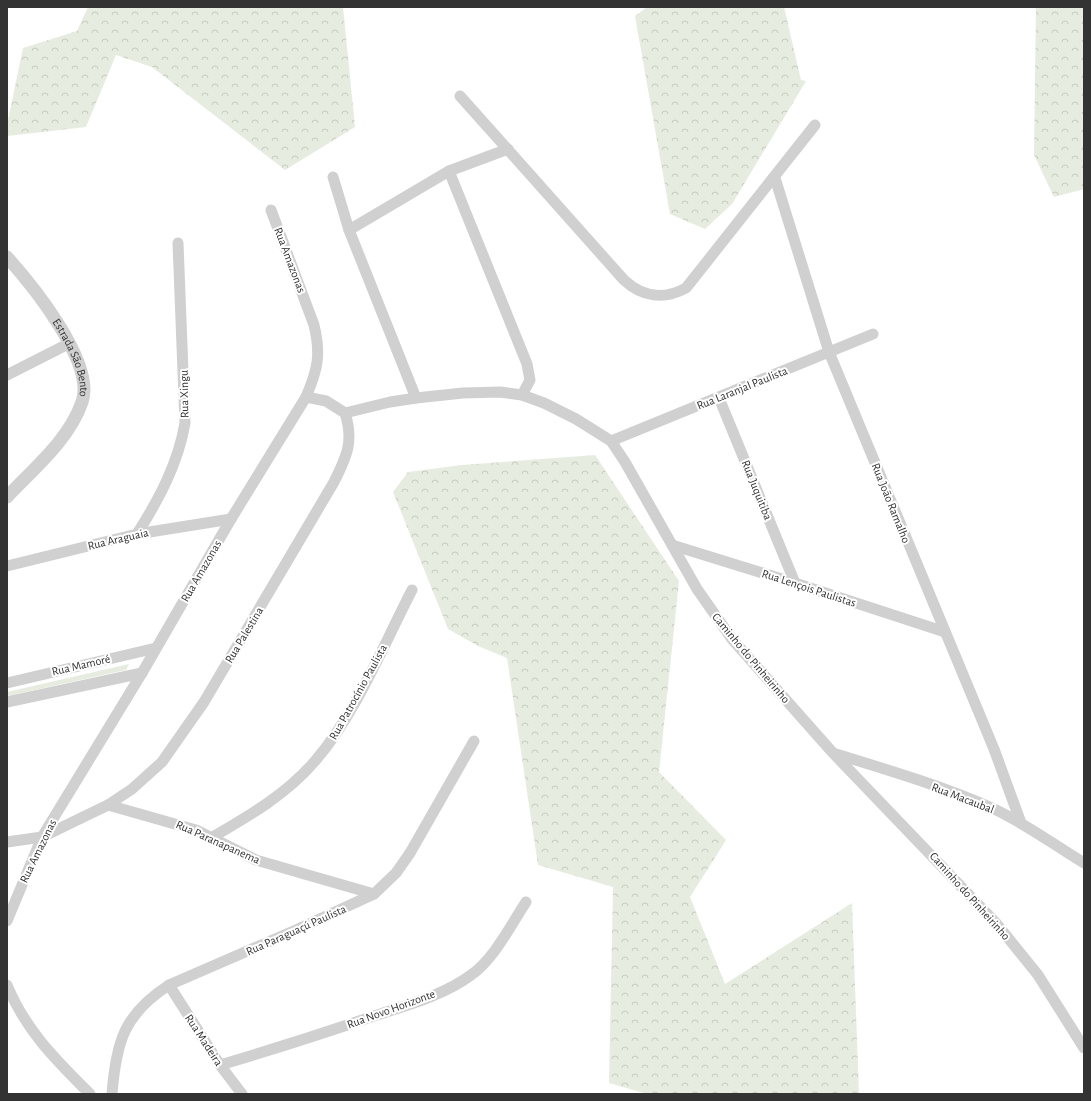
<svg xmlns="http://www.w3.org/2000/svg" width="1091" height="1101" font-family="'Alegreya Sans',sans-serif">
<defs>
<pattern id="forest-crowns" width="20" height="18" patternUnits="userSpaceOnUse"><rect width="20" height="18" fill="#e6ecdf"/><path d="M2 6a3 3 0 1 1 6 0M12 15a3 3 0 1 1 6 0" fill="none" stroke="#c6cbc0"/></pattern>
</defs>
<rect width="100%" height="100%" fill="#fff"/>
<!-- forest -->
<g fill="url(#forest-crowns)">
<polygon points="88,7 343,7 355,127 285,170 152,67 116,55 86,127 7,136 7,125 23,48 77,31"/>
<polygon points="647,7 784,7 801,80 806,81 732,204 705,229 670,214 635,16"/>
<polygon points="1036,7 1084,7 1084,189 1054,197 1034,155"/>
<polygon points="595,455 679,581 659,772 726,840 690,897 725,984 852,903 859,1094 647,1094 609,1083 613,887 538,865 507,658 478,646 448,629 393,492 408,472 462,465"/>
</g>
<!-- garden -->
<polygon fill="#e6ecdf" points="129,664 126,670 7,696 7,692"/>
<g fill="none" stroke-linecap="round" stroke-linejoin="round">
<!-- minor -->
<g stroke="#d0d0d0" stroke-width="11">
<path d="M460,96l164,184c18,17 40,20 62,8l129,-163"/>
<polyline points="449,171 527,364 530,380 522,395"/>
<polyline points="333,177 349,230 416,398"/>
<polyline points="775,178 829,352 994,749 1021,823"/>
<polyline points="349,230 449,171 508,149"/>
<polyline points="7,375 70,343"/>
<polyline points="719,398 795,583"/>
<polyline points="345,413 390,402 416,398 463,393 500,392 522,395 544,403 576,419 611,441 625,462 697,589 732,639 833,753 996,923 1038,975 1084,1048"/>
<polyline points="611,441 873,334"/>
<path d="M137,534c22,-35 41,-70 48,-111l-7,-180"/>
<polyline points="672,545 795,583 945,632"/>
<polyline points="7,566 137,534 231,519"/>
<polyline points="7,683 156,648"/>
<polyline points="7,702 142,673"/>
<path d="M836,754c52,16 106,32 156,54 33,15 62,37 92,55"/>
<polyline points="108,805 196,830 256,860 374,894"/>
<path d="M211,838c38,-22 76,-44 104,-77 40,-46 69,-117 97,-171"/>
<path d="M7,842l35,-5 66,-32 24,-16 30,-27 42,-60 130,-220c13,-26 20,-41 11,-69l-19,-12 -20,-4"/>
<path d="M7,921l35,-84 100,-164 89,-154 75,-122c12,-28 15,-43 8,-72l-43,-115"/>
<path d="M7,985c19,46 49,75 83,109"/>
<polyline points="169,985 220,1065 242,1094"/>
<path d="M220,1065c51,-15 101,-31 151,-48 33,-11 72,-21 100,-42 23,-16 40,-50 55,-73"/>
<path d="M112,1094c4,-52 12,-80 57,-109l127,-55 78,-36 22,-21 14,-20 64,-112"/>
</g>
<!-- tertiary -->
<path stroke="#d0d0d0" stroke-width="13" id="s1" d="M7,257c25,28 89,106 75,145 -13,38 -48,66 -75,95"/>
</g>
<g text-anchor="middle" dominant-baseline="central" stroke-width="4" stroke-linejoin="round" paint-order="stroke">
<!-- street labels -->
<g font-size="12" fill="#333" stroke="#fff">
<text transform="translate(290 260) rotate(69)">Rua Amazonas</text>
<text stroke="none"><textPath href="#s1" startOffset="121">Estrada São Bento</textPath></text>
<text transform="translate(742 388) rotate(-22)">Rua Laranjal Paulista</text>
<text transform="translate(184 394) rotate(-91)">Rua Xingu</text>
<text transform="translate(757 490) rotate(68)">Rua Juquitiba</text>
<text transform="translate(891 503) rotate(68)">Rua João Ramalho</text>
<text transform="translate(118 539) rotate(-13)">Rua Araguaia</text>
<text transform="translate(201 571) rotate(-60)">Rua Amazonas</text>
<text transform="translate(809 588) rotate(18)">Rua Lençois Paulistas</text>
<text transform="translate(244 635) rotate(-59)">Rua Palestina</text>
<text transform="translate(751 658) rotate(50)">Caminho do Pinheirinho</text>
<text transform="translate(81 665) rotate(-13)">Rua Mamoré</text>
<text transform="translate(358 692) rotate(-61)">Rua Patrocínio Paulista</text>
<text transform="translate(963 798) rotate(21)">Rua Macaubal</text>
<text transform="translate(218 842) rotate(24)">Rua Paranapanema</text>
<text transform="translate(38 851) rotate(-64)">Rua Amazonas</text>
<text transform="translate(970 896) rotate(48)">Caminho do Pinheirinho</text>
<text transform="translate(296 930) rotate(-24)">Rua Paraguaçú Paulista</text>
<text transform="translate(391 1009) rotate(-20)">Rua Novo Horizonte</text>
<text transform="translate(204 1040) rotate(57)">Rua Madeira</text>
</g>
</g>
<!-- border -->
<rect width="1091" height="1101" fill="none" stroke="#333333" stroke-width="16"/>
</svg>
